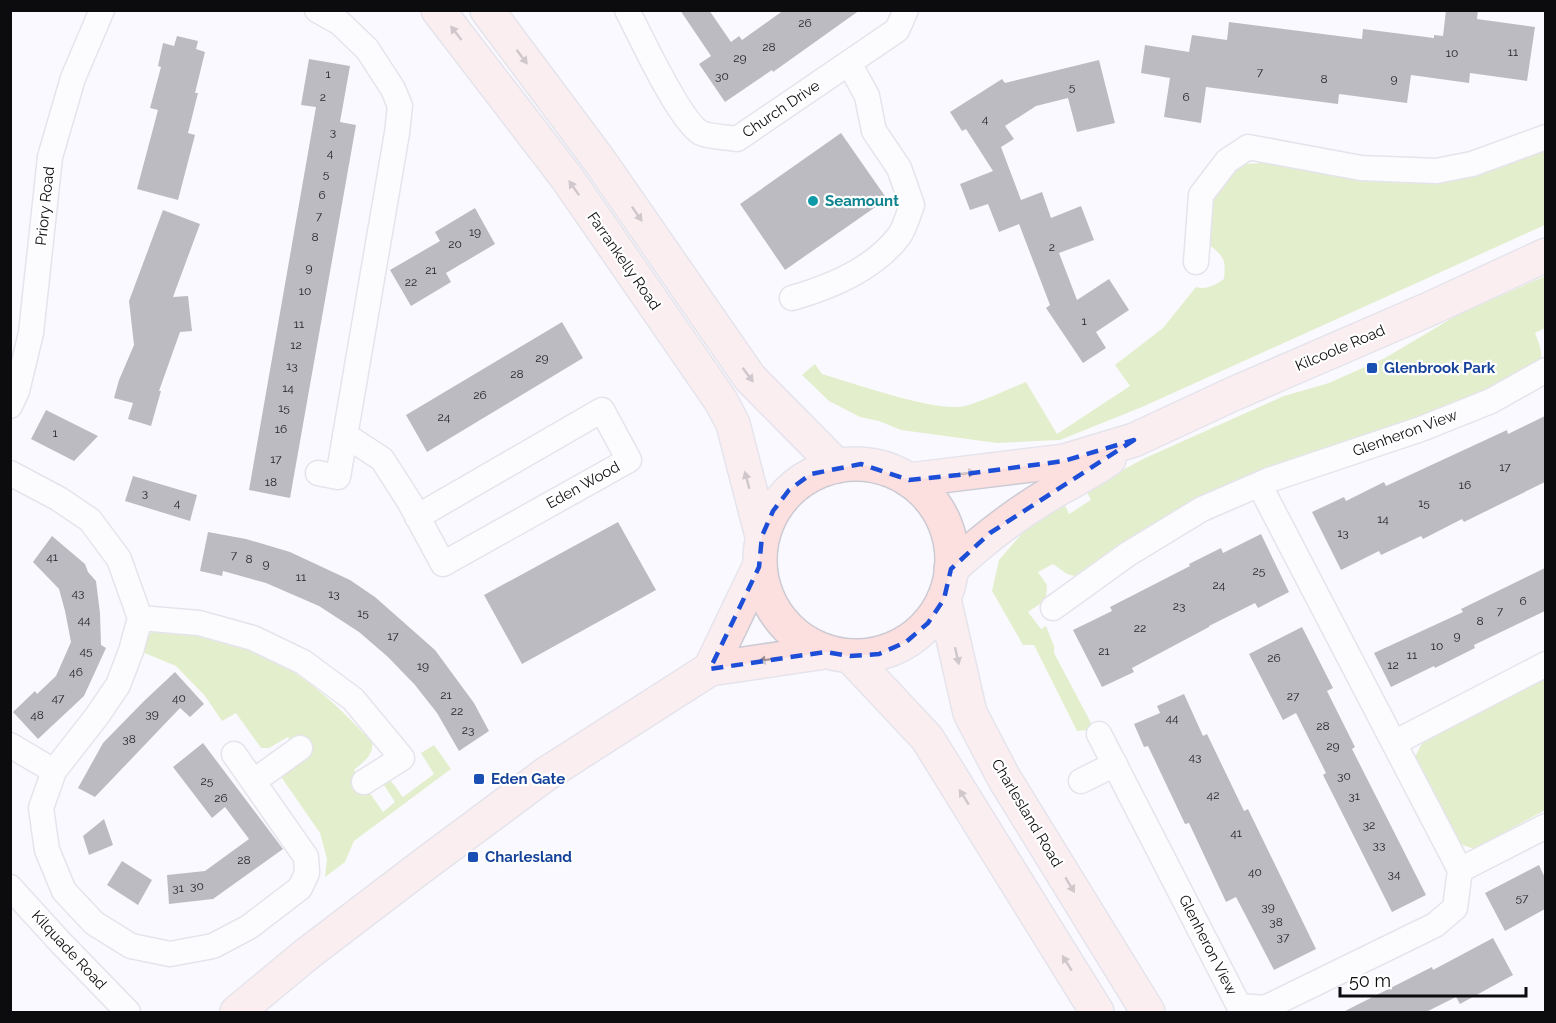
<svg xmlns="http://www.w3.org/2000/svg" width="1556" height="1023" font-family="Raleway,sans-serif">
<rect width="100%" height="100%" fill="#faf9ff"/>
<!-- green -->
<g fill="#c8e18e">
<path d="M1545,146v79l-403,182 -82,33 -63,3 -96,-13 -22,-9 -19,-4 -31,-16 -27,-26 13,-11 7,10c31,9 115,39 143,32 21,-6 41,-16 61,-24l31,52 73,-48 -15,-21 48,-37 33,-41c11,3 19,-2 28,-8 2,-19 0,-23 -15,-34l3,-44 18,-27 14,-10 17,-1 87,10z"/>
<path d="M1545,276v52l-10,5c14,33 4,33 -23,49l-374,154 -64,40 -7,-2 -14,-10 -15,8 9,13 -1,15 -18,12 13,17 5,-3 8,20v7l37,70 12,6 -26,2 -43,-86h-11l-31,-54 7,-31 26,-30 39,-27 5,11 22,-14 -5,-10 57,-31 141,-63 45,-13 56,-25 74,-44z"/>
<path d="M159,624c28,8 58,13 85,23 49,19 85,49 120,87l6,-5c6,23 1,27 -16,41l29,42 12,-10 -15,-23c13,-2 15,9 23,18l31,-23 -13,-21 13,-8 17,24 -97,72 -9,21 -20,15 2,-18 -7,-26 -43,-62 23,-16 -12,-18 -19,11h-8l-25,-35 -14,8 -17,-25 -29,-30 -34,-14 7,-17z"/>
<polygon points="1545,678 1545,810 1474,849 1457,843 1413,761 1423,741"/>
</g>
<!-- building -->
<g fill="#717078">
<polygon points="680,10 709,10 731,42 739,36 742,40 784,10 860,10 773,72 772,70 725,102 699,64 711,56"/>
<polygon points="1446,10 1478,10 1477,19 1535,27 1527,81 1470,73 1469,83 1411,75 1407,103 1339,94 1338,104 1206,87 1201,123 1164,117 1170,78 1141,73 1145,45 1189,52 1192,35 1227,40 1229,22 1362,39 1363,29 1434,38 1434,35 1443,36"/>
<polygon points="177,36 198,41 196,49 205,52 195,93 198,93 188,133 195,135 178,200 137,189 158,110 150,108 161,67 158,66 163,43 174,46"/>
<polygon points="309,59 350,66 340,122 356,125 290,498 249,490 316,107 301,105"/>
<polygon points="1099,60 1115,123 1077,132 1068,98 1036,106 1005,126 1014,139 1001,147 1021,200 1042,192 1051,218 1081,206 1094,240 1059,253 1077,300 1109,279 1129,310 1096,332 1106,348 1083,363 1046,308 1050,305 1019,224 999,232 988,204 970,210 960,184 993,171 966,129 962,131 950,112 1002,79 1005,83"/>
<polygon points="841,133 887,199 785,270 740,204"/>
<polygon points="475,208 495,244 446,273 451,282 411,306 390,270 440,241 435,232"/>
<polygon points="163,210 200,224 173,297 188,296 192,331 180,332 159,391 161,391 151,426 128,419 133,403 114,398 119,380 134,345 129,301"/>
<polygon points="562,322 583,358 427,452 406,415"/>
<polygon points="46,410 98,436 74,461 31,439"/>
<polygon points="1545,416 1545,482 1464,522 1462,519 1423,539 1421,536 1381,555 1379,551 1341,570 1312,512 1344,497 1346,501 1384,482 1386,486 1507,430 1508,434"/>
<polygon points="133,476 197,495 190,521 125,501"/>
<polygon points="618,522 656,590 522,664 484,595"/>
<polygon points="208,532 246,539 290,552 350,580 375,597 435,650 474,703 489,731 459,751 437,713 415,685 388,657 359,632 319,606 266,583 223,571 222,576 200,571"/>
<polygon points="1261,534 1289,592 1258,608 1255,603 1209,626 1209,627 1132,668 1134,672 1102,687 1073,630 1112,611 1110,607 1190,566 1189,564 1221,548 1223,553"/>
<polygon points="52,536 85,564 88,572 96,581 100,613 101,645 106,648 84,696 38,739 13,712 35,691 37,694 56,676 71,642 65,611 59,589 33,562"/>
<polygon points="1545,568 1545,611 1474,645 1475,648 1435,668 1434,666 1391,687 1374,653 1463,612 1461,609"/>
<polygon points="1302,627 1333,688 1327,691 1355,747 1352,749 1426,895 1392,912 1323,775 1326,773 1296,713 1283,720 1249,654"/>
<polygon points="175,672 204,704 190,717 180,708 95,797 78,788 103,743 144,701"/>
<polygon points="1184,694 1203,736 1207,734 1244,811 1248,809 1316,949 1274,970 1236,897 1226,902 1189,823 1185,824 1148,746 1144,747 1134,724 1160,713 1157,706"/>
<polygon points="203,743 283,849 213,899 169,904 167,875 205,871 249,839 225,807 212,818 173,767"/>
<polygon points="104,819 113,845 89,855 83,836"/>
<polygon points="122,861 152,880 138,905 107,885"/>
<polygon points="1539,865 1545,878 1545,909 1505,931 1485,893"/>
<polygon points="1493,938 1513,975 1460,1004 1456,997 1426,1012 1343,1012 1432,967 1433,970"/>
</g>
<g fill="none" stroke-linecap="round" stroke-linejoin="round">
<!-- street casing -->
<g stroke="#cccad4" stroke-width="27">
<g id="street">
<polyline points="317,10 340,23 367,49 393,89 400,106 397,133 338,477 318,473"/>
<path d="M627,10c13,25 53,112 74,123 9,4 25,4 36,6l160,-109 9,-20"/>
<polyline points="1196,262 1201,195 1227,161 1248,147 1361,168 1436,171 1472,164 1546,137"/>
<path d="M792,298c39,-11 82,-29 107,-62 6,-8 9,-21 13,-31l-13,-37 -25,-37 -7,-35 -18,-33"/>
<polyline points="10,406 17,391 31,333 50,157 73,78 102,10"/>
<polyline points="345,435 382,459 409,501 443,564 629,460 602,410 417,517"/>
<polyline points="10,473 59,499 90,520 119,559 140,618 131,651 118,685 97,716 54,771 41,808 47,850 64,891 94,923 131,946 170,954 213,946 249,927 300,888 307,873 306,857 234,754"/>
<polyline points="1053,608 1128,554 1202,509 1269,480 1421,429 1491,401 1546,370"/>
<polyline points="140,618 199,623 253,638 303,662 353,699 402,758 364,782"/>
<polyline points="1099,734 1239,1006 1265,1008 1435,925 1455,908 1460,870 1260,486"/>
<polyline points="1394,743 1546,664"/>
<polyline points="10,745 54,771"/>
<polyline points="254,781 300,748"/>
<polyline points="1081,781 1115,764"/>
<polyline points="1460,870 1546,826"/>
<polyline points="10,887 61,943 128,1012"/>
</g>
</g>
<!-- secondary casing -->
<g stroke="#cccad4" stroke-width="36">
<g id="secondary">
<polyline points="438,10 567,178 721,401 733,424 762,536"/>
<polyline points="487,10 599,160 750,378 837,466"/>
<circle cx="856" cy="560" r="96"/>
<polyline points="909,480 1064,461 1134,440 1233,394 1427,310 1546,255"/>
<path d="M951,569c28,-26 57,-49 89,-69 23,-15 47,-25 69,-41"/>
<polyline points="944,599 970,713 1004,778 1148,1012"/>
<polyline points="850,656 927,738 1097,1012"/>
<polyline points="710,669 759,567"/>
<polyline points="237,1012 307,954 421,867 546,774 710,669 825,652"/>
</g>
</g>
<!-- street -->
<use href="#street" stroke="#fff" stroke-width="24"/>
<!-- secondary -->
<use href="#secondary" stroke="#fbe0df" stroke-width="33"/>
</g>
<!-- one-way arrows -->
<defs><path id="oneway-solid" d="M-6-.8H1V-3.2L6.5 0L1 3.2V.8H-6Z" transform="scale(1.5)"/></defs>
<g fill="#9b8b8c">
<use href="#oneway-solid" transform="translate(456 33) rotate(-128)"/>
<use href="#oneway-solid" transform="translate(522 57) rotate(53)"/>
<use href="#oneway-solid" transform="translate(574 188) rotate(-125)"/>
<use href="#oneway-solid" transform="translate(637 214) rotate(55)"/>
<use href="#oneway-solid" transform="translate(748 375) rotate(53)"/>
<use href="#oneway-solid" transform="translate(967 473) rotate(-7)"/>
<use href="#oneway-solid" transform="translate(747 480) rotate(-105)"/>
<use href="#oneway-solid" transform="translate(957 656) rotate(77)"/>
<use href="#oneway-solid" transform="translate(767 660) rotate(171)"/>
<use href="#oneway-solid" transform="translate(964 797) rotate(-122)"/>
<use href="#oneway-solid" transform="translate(1070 885) rotate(59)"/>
<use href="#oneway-solid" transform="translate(1067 963) rotate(-122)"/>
</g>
<!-- marked area -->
<path d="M0 0H1556V1023H0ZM1134,440l-144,93 -39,36 -7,30 -16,24 -22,19 -27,12 -29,2 -25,-4 -115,17 49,-102 3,-31 11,-25 16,-21 22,-16 50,-10 48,16 49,-5 106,-14z" fill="#faf9ff" fill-opacity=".55" fill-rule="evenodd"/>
<path fill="none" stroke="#1d4ed8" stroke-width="4.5" stroke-dasharray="12 8" stroke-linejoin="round" d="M1134,440l-144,93 -39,36 -7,30 -16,24 -22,19 -27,12 -29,2 -25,-4 -115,17 49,-102 3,-31 11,-25 16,-21 22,-16 50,-10 48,16 49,-5 106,-14z"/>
<!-- markers -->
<circle fill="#0f9aa8" stroke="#fff" stroke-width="2" cx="813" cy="201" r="6"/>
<g fill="#1a4fb4" stroke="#fff" stroke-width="2">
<rect x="1366" y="362" width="12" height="12" rx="3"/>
<rect x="473" y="773" width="12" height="12" rx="3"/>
<rect x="467" y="851" width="12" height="12" rx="3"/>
</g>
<g text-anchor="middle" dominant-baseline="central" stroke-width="4.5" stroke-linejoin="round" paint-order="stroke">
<!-- number labels -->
<g font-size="12" fill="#252529">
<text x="805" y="23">26</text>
<text x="769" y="47">28</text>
<text x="1513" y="52">11</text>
<text x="1452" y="53">10</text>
<text x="740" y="58">29</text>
<text x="1260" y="72">7</text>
<text x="328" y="74">1</text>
<text x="722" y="76">30</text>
<text x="1324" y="79">8</text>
<text x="1394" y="79">9</text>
<text x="1072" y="87">5</text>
<text x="323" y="97">2</text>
<text x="1186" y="97">6</text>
<text x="985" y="119">4</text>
<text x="333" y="132">3</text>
<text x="330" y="153">4</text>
<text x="326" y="174">5</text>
<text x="322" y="195">6</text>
<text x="319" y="216">7</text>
<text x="475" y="232">19</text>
<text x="315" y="237">8</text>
<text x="455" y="244">20</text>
<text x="1052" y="247">2</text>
<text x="309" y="268">9</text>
<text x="431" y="270">21</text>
<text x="411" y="282">22</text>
<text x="305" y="291">10</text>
<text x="1084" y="321">1</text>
<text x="299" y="324">11</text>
<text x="296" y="345">12</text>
<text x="542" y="358">29</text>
<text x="292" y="366">13</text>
<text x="517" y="374">28</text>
<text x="288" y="388">14</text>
<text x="480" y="395">26</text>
<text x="284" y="408">15</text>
<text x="444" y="417">24</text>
<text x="281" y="429">16</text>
<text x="55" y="433">1</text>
<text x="276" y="459">17</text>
<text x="1505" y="467">17</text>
<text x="271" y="482">18</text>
<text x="1465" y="485">16</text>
<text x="145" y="493">3</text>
<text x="177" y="503">4</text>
<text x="1424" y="503">15</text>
<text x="1383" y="519">14</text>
<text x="1343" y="533">13</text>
<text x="234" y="555">7</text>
<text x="52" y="557">41</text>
<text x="249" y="559">8</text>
<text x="266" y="564">9</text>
<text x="1259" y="571">25</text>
<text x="301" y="577">11</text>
<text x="1219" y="585">24</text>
<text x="78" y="593">43</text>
<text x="334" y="594">13</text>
<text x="1523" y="601">6</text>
<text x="1179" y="606">23</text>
<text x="1500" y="611">7</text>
<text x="363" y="613">15</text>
<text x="84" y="620">44</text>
<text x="1480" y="621">8</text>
<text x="1140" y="628">22</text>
<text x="393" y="636">17</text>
<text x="1457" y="636">9</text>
<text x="1437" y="646">10</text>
<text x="86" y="651">45</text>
<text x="1104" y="651">21</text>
<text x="1412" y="655">11</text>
<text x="1274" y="658">26</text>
<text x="1393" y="665">12</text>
<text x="423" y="666">19</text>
<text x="76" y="672">46</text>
<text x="446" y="695">21</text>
<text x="1293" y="696">27</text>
<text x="58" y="698">47</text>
<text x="179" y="698">40</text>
<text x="457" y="711">22</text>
<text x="152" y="714">39</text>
<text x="37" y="715">48</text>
<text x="1172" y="718">44</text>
<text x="1323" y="726">28</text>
<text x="468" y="730">23</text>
<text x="129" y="739">38</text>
<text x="1333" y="746">29</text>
<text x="1195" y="757">43</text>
<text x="1344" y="776">30</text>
<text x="207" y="781">25</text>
<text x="1213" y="795">42</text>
<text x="1354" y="796">31</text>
<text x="221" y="798">26</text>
<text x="1369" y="825">32</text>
<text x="1236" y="833">41</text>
<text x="1379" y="845">33</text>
<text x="244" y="860">28</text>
<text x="1255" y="872">40</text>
<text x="1394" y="874">34</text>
<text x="197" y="886">30</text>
<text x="178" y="888">31</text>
<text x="1522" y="898">57</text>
<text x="1268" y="907">39</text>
<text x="1276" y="922">38</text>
<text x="1283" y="937">37</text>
</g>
<!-- street labels -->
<g font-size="15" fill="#0c0c0f" stroke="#fff">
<text transform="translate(781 109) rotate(-34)">Church Drive</text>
<text transform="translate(45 206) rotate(-84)">Priory Road</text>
<text transform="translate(624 261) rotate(55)">Farrankelly Road</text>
<text transform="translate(1340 348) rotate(-23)">Kilcoole Road</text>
<text transform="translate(1405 433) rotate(-20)">Glenheron View</text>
<text transform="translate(583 485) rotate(-29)">Eden Wood</text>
<text transform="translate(1027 813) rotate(59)">Charlesland Road</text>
<text transform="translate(1208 945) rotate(63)">Glenheron View</text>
<text transform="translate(69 950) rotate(47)">Kilquade Road</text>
</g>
<!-- culture labels -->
<g font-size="15" font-weight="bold" fill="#0d838f" stroke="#fff" text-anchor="start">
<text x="825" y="201">Seamount</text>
</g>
<!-- transit labels -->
<g font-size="15" font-weight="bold" fill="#164399" stroke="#fff" text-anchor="start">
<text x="1384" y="368">Glenbrook Park</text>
<text x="491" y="779">Eden Gate</text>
<text x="485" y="857">Charlesland</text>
</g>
</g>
<!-- border -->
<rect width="1556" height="1023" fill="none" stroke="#0c0c0f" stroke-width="24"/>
<!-- scale -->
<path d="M1340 987v9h186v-9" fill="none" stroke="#0c0c0f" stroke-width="3"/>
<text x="1349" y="987" font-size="18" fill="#0c0c0f" stroke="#ffffff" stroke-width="4.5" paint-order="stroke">50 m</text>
</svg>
